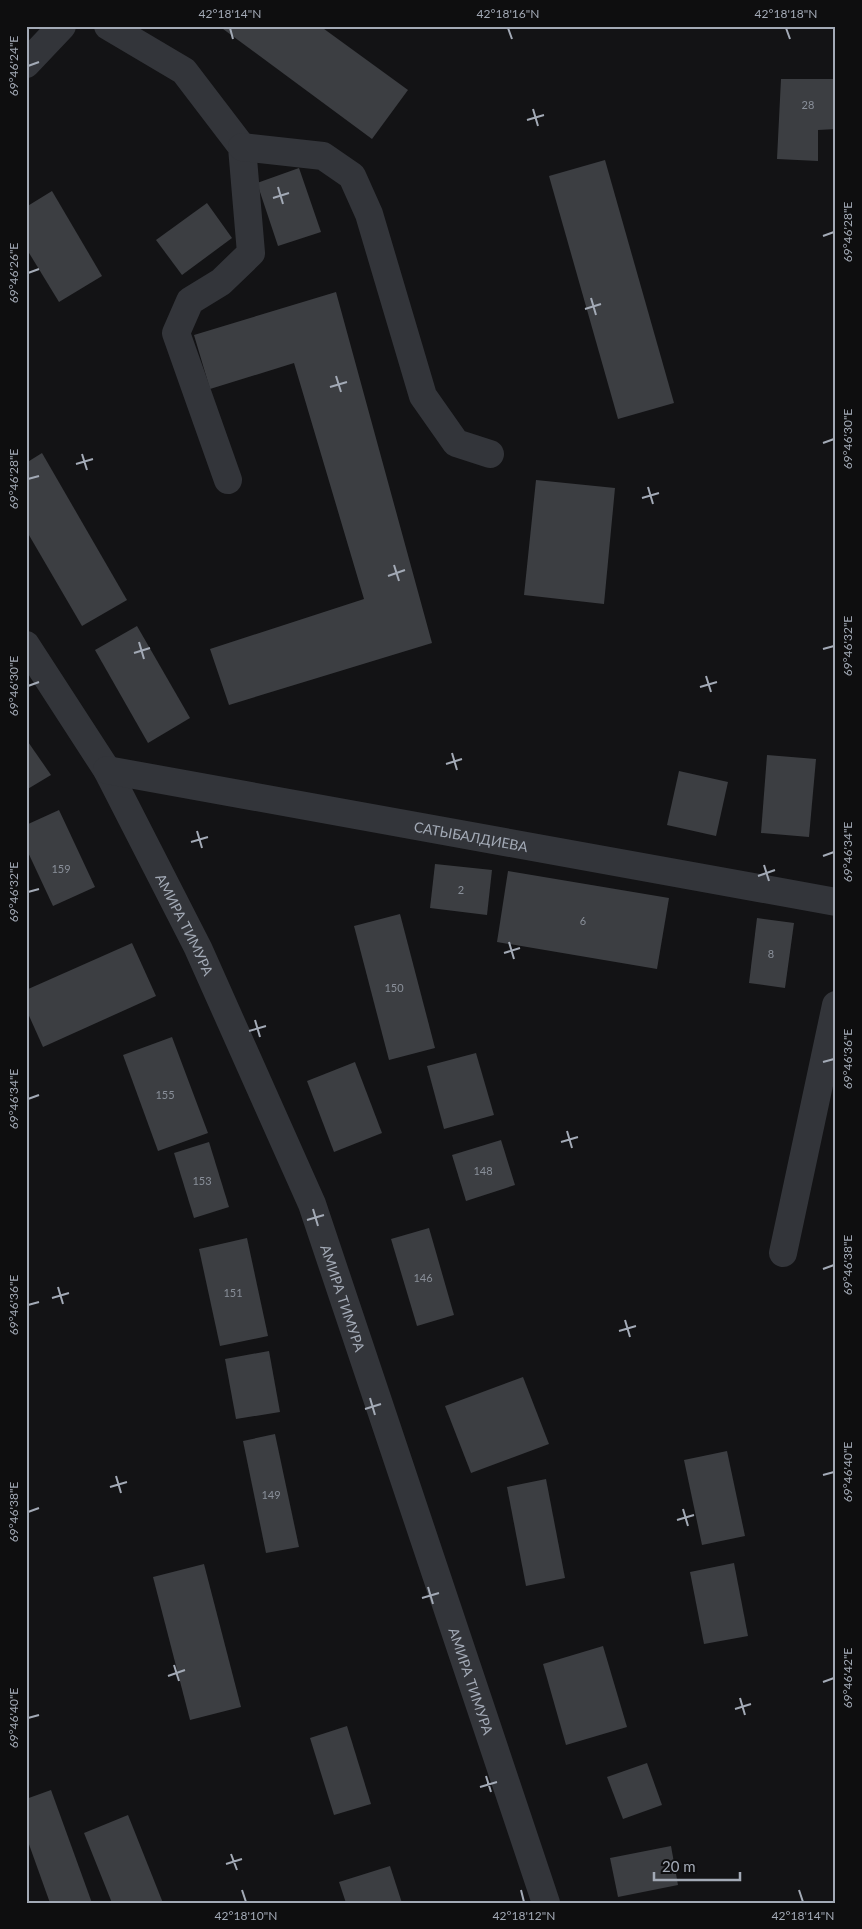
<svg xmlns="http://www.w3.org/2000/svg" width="862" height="1929" font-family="Lato,sans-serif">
<rect width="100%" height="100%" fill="#131315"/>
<!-- building -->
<g fill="#3c3e42">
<polygon points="219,26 320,26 408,90 372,139"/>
<polygon points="781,79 836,79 836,129 818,130 818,161 777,159"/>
<polygon points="605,160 674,403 618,419 549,176"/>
<polygon points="299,168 321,232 278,246 257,183"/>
<polygon points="52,191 102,276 59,302 26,248 26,207"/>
<polygon points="207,203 232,238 182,275 156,240"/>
<polygon points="336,292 432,643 229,705 210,649 364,599 294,363 210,389 194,335"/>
<polygon points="42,453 127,600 82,626 26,530 26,463"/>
<polygon points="536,480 615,488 604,604 524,595"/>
<polygon points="137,626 190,718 148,743 95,650"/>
<polygon points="26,739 51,775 26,790"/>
<polygon points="767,755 816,759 809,837 761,833"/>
<polygon points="679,771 728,782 716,836 667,825"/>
<polygon points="59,810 95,887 53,906 26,848 26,825"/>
<polygon points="435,864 492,870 487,915 430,908"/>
<polygon points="508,871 669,898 657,969 497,942"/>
<polygon points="400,914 435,1048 389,1060 354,926"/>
<polygon points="757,918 794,923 785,988 749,983"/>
<polygon points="132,943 156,996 43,1047 26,1009 26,990"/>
<polygon points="172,1037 208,1133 158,1151 123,1055"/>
<polygon points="476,1053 494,1115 444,1129 427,1066"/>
<polygon points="355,1062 382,1133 334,1152 307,1081"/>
<polygon points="501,1140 515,1185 466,1201 452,1155"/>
<polygon points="209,1142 229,1207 194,1218 174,1153"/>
<polygon points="429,1228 454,1315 417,1326 391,1239"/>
<polygon points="247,1238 268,1336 220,1346 199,1249"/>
<polygon points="269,1351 280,1412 236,1419 225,1359"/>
<polygon points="523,1377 549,1444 471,1473 445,1406"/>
<polygon points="275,1434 299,1547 266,1553 243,1441"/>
<polygon points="727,1451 745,1536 702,1545 684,1460"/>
<polygon points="546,1479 565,1578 526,1586 507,1487"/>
<polygon points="734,1563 748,1636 704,1644 690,1572"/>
<polygon points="204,1564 241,1707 190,1720 153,1577"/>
<polygon points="603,1646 627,1727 566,1745 543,1664"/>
<polygon points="347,1726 371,1804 334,1815 310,1738"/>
<polygon points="647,1763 662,1805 623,1819 607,1777"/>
<polygon points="51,1790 92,1903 50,1903 26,1836 26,1799"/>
<polygon points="128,1815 163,1903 112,1903 84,1833"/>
<polygon points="671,1846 678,1885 618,1897 610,1858"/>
<polygon points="390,1866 402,1903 346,1903 339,1882"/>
</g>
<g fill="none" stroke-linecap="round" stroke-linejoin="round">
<!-- minor -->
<g stroke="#33353a" stroke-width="28">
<polyline points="108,26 184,71 242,147 251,253 221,282 190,301 176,333 228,480"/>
<polyline points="26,64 62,26"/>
<polyline points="242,147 323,156 352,176 369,214 423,396 456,443 490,454"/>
<path id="s1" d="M26,645l81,125 91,178 114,256 234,699"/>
<path id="s2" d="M107,770l729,132"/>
<polyline points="783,1253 836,1005"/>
</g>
</g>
<!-- ticks -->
<path fill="none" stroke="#a3aab6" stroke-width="2" d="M230,28l3,11M508,28l4,11M786,28l4,11M28,66l11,-4M533,109l5,17M527,120l17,-5M278,187l5,17M273,198l16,-5M823,236l11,-4M28,273l11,-4M591,298l5,17M585,309l16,-5M336,376l5,16M330,387l17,-5M823,443l11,-4M82,454l5,16M76,464l17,-5M28,479l11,-3M648,487l5,17M642,498l17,-5M394,565l5,16M388,576l17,-6M139,642l5,17M823,649l11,-3M134,653l16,-5M706,676l5,16M28,686l11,-4M700,687l17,-5M452,753l5,17M446,764l16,-5M197,831l5,17M191,842l17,-5M823,856l11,-4M764,865l5,16M758,876l17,-6M28,892l11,-3M509,942l5,17M504,953l16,-5M255,1020l5,17M249,1031l17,-5M823,1062l11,-3M28,1099l11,-4M567,1131l5,17M561,1142l17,-5M313,1209l5,17M307,1220l17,-5M823,1269l11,-4M58,1287l5,17M52,1298l17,-5M28,1305l11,-3M625,1320l5,17M619,1331l17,-5M370,1398l5,17M365,1409l16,-5M823,1475l11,-3M116,1476l5,17M110,1487l17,-5M683,1509l5,17M28,1512l11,-4M677,1520l17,-5M428,1587l5,17M422,1598l17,-5M174,1665l5,16M168,1676l17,-6M823,1682l11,-4M740,1698l5,17M735,1709l16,-5M28,1718l11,-3M486,1776l5,16M480,1787l17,-5M231,1854l6,16M226,1864l16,-5M242,1890l4,12M521,1890l3,12M799,1890l4,12"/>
<g text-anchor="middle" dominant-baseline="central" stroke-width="5" stroke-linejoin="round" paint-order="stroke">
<!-- number labels -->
<g font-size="11" fill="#898f99">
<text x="808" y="104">28</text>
<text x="61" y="868">159</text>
<text x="461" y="889">2</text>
<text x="583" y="920">6</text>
<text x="771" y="953">8</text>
<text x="394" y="987">150</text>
<text x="165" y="1094">155</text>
<text x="483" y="1170">148</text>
<text x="202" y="1180">153</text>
<text x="423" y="1277">146</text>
<text x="233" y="1292">151</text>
<text x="271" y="1494">149</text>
</g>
<!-- street labels -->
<g font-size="14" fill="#a3aab6" stroke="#0e0e0f">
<text stroke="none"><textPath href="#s2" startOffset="370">САТЫБАЛДИЕВА</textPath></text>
<text stroke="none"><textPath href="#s1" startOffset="322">АМИРА ТИМУРА</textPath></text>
<text stroke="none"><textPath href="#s1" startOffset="728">АМИРА ТИМУРА</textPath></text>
<text stroke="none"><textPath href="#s1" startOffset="1132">АМИРА ТИМУРА</textPath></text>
</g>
</g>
<!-- border -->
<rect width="862" height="1929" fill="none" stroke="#0e0e0f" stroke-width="55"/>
<!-- scale -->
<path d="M654 1872v8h86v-8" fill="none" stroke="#a3aab6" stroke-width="2.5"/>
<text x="662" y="1872" font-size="15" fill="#a3aab6" stroke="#0e0e0f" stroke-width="4" paint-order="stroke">20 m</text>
<rect x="28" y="28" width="806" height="1874" fill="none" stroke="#a3aab6" stroke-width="2"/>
<g font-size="12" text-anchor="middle" fill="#a3aab6">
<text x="230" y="18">42°18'14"N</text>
<text x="508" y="18">42°18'16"N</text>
<text x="786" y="18">42°18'18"N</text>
<text transform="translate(14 66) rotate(-90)" y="4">69°46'24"E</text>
<text transform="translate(848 232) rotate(-90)" y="4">69°46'28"E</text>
<text transform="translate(14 273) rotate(-90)" y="4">69°46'26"E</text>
<text transform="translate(848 439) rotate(-90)" y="4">69°46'30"E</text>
<text transform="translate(14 479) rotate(-90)" y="4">69°46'28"E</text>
<text transform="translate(848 646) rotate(-90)" y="4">69°46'32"E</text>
<text transform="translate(14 686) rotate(-90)" y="4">69°46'30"E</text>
<text transform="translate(848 852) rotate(-90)" y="4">69°46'34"E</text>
<text transform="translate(14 892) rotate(-90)" y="4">69°46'32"E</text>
<text transform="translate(848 1059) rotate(-90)" y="4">69°46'36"E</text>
<text transform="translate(14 1099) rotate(-90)" y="4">69°46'34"E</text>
<text transform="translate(848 1265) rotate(-90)" y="4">69°46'38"E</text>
<text transform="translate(14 1305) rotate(-90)" y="4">69°46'36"E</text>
<text transform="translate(848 1472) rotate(-90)" y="4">69°46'40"E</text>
<text transform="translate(14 1512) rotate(-90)" y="4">69°46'38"E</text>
<text transform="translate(848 1678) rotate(-90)" y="4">69°46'42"E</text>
<text transform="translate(14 1718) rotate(-90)" y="4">69°46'40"E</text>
<text x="246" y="1920">42°18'10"N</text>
<text x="524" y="1920">42°18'12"N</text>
<text x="803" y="1920">42°18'14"N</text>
</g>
</svg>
